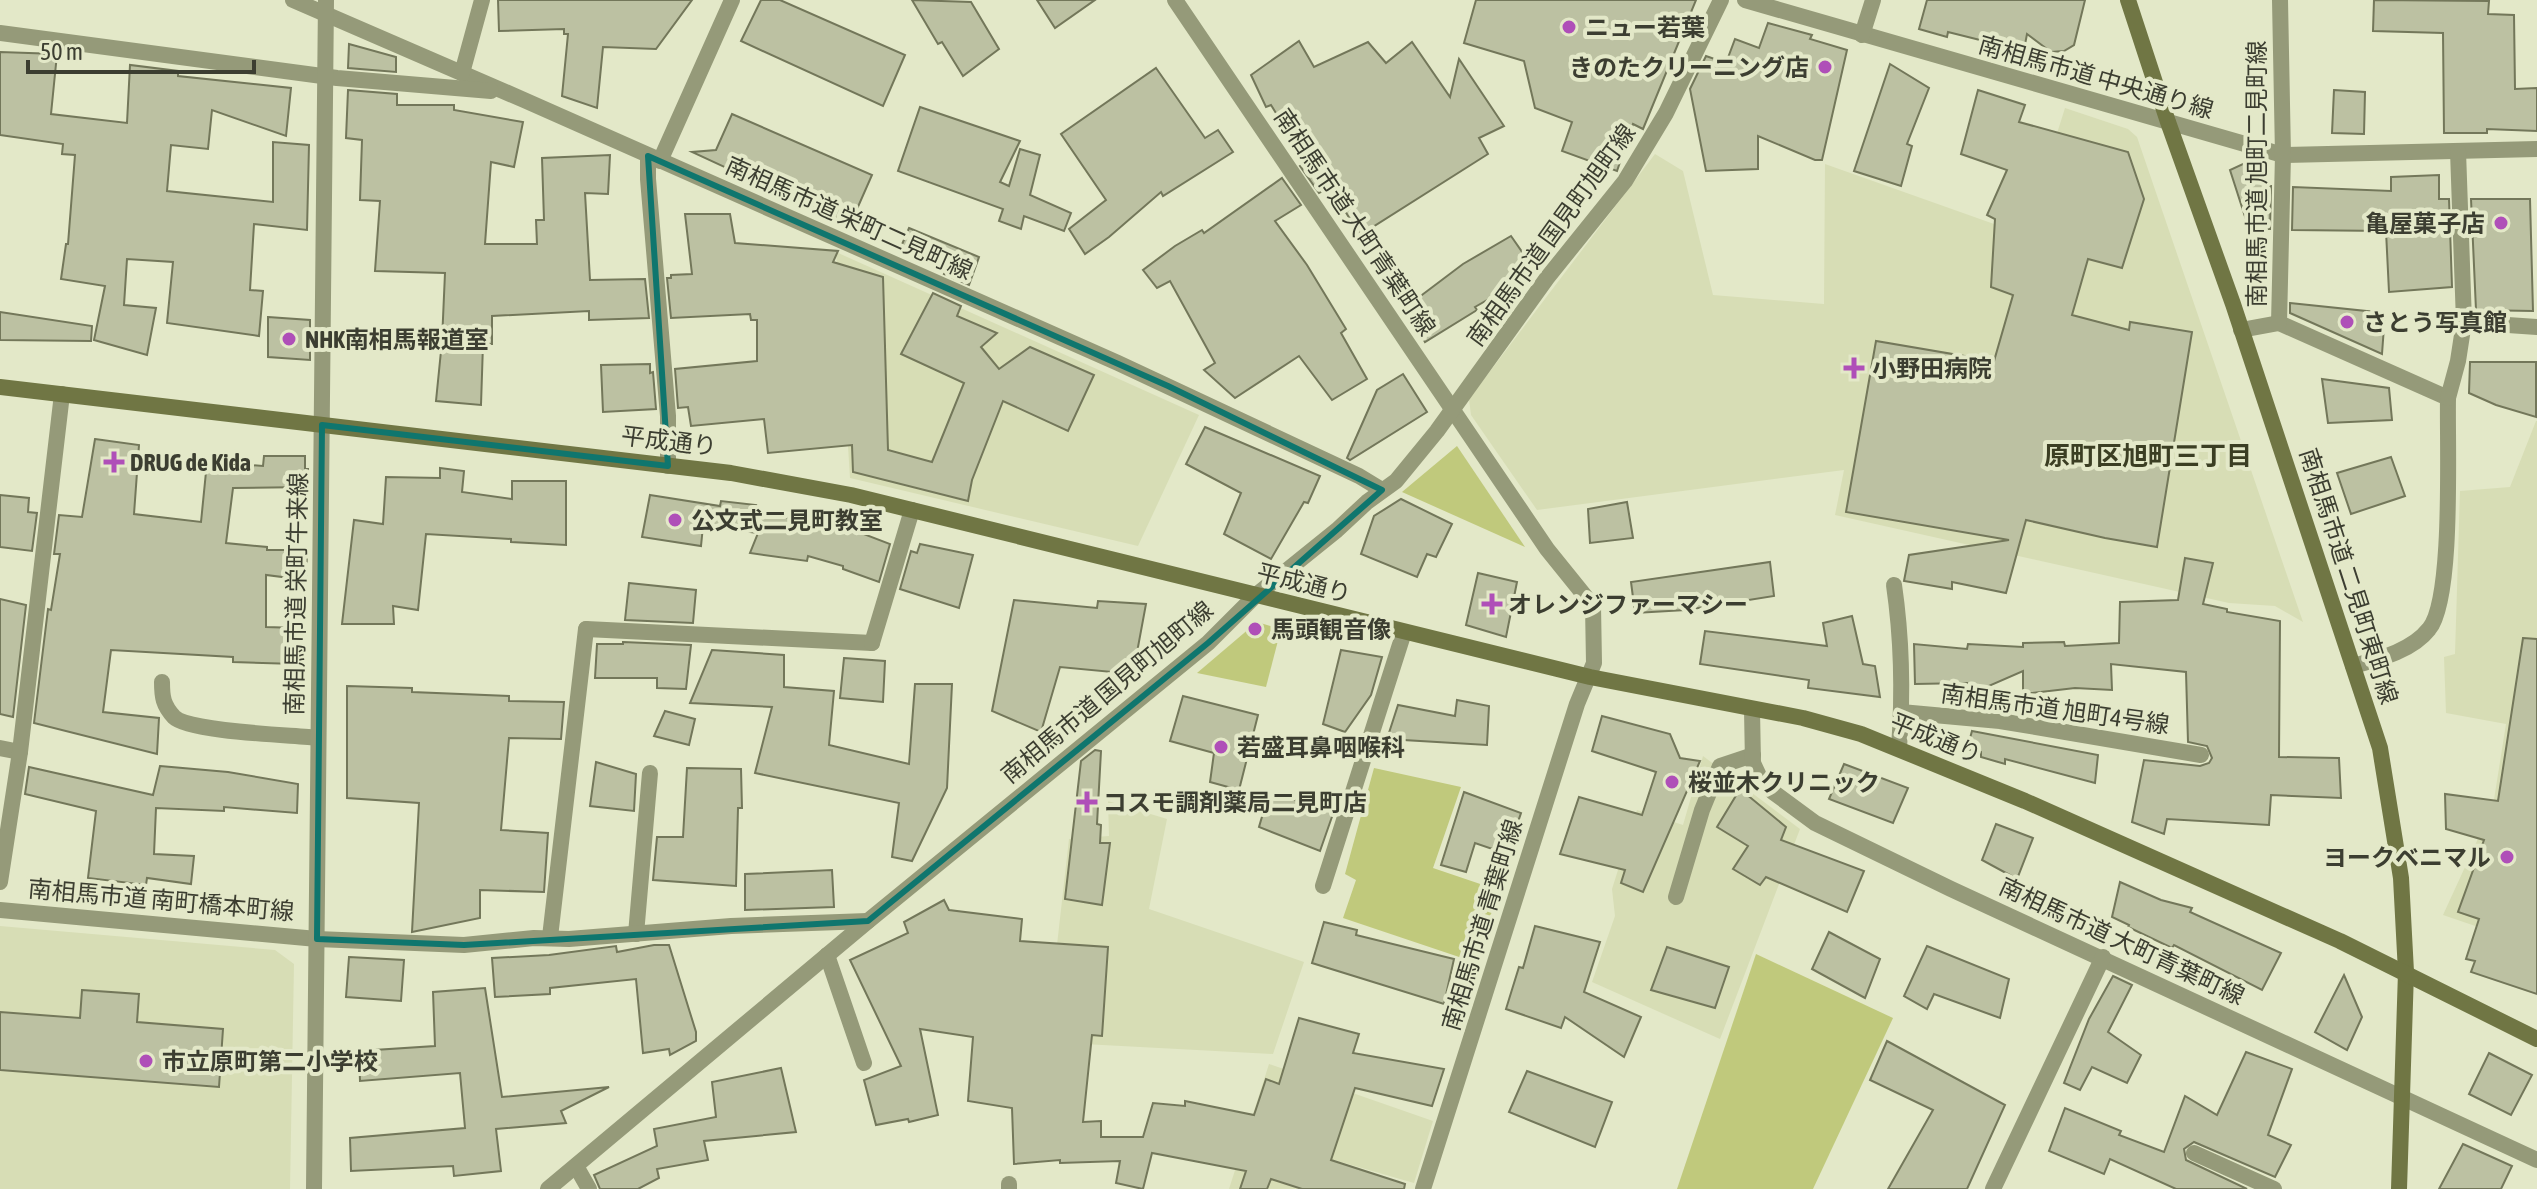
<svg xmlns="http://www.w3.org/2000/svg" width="2537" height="1189" font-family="'Asap Condensed','Noto Sans JP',sans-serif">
<rect width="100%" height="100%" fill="#e3e8c8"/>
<!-- built -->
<g fill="#d7ddb5">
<polygon points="2065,108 2128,129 2137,137 2303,622 2275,606 2229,603 1835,515 1844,470 1537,510 1471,415 1469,399 1655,154 1683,171 1713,295 1824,304 1825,164 2025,235"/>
<polygon points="836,252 1199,415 1138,546 850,478"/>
<polygon points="2536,421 2537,421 2537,947 2443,915 2493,806 2506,724 2446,713 2444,657 2455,654 2460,491 2510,487"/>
<polygon points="1703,756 1800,829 1720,1039 1592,982 1615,916 1612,889 1637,810 1683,825"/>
<polygon points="1108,801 1167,819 1149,909 1304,962 1273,1054 1046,1042 1069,839 1109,836"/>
<polygon points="0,926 275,950 294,964 290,1189 0,1189"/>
<polygon points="1269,1064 1433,1121 1414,1183 1334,1160 1323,1189 1229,1189"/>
</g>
<!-- green -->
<g fill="#c0c97c">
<polygon points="1457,446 1525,547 1402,492"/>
<polygon points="1257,622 1281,629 1266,687 1197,673"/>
<polygon points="1374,768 1461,787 1433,868 1498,890 1477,963 1343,918 1356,880 1345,874"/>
<polygon points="1756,954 1893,1018 1813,1189 1677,1189"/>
</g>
<!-- building -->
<g fill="#bcc1a2" stroke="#73775a" stroke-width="2">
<polygon points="498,0 692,0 656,49 603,47 597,108 562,96 568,34 564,34 564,29 499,31"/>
<polygon points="761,0 780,0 905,55 883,106 741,41"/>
<polygon points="912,0 971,2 999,49 963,76 942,42 938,44"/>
<polygon points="1037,0 1095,0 1055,28"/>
<polygon points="1476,0 1696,0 1643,129 1633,124 1617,171 1562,151 1572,122 1535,108 1524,61 1464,43"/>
<polygon points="1927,0 2085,0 2074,45 2064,51 2051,52 2027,34 2023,55 1991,47 1992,43 1948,32 1947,37 1919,29"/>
<polygon points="2374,0 2489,1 2488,14 2514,15 2515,89 2537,88 2537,131 2487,129 2487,133 2444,133 2443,33 2373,31"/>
<polygon points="1768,23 1812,35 1810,39 1847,50 1822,160 1815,160 1758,136 1758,169 1706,171 1690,89 1706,56 1726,63 1735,39 1759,48"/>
<polygon points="1299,41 1314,67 1368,42 1386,63 1412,42 1450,97 1459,59 1504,126 1479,138 1488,154 1360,235 1330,187 1319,193 1300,166 1306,162 1271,105 1266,107 1251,75"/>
<polygon points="349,44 396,57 396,72 348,68"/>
<polygon points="0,52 57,54 51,114 127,123 130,65 178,71 178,76 291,88 286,136 212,110 208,149 171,145 167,191 273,202 273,142 309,145 307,230 254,224 250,290 263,291 259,336 167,323 173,262 127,259 124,305 156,308 147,355 94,340 105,286 61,279 66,244 68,244 75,155 62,154 63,144 0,135"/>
<polygon points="1890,64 1929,88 1907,144 1912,146 1901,186 1854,171"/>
<polygon points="1156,68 1205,138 1218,130 1233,152 1163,196 1161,192 1109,237 1085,254 1069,229 1106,200 1061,134"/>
<polygon points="348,90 397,94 397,105 454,105 454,110 523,122 514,167 491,162 485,244 537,244 536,220 544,220 542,158 610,155 608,194 585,193 590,280 645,279 649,318 589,320 589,311 492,316 492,344 483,344 481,405 436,401 442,341 445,273 375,271 380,201 360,200 362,140 346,138"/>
<polygon points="1978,90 2025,105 2019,122 2128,152 2144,199 2122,268 2088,259 2072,315 2129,330 2130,322 2192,332 2157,547 2105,538 2026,520 2006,593 1952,582 1952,589 1904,581 1909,555 2009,540 1846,512 1876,341 1994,361 2013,295 1991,287 1995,219 1987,215 2007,170 1961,154"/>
<polygon points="2334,90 2365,92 2364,134 2332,133"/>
<polygon points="920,107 1020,141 1000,182 1009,186 1020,149 1040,155 1030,195 1071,213 1064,231 1024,216 1021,229 999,221 1003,209 898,171"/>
<polygon points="732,114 872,175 850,225 692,152 716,150"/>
<polygon points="2245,163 2261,170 2264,186 2271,186 2270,229 2249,229 2230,170"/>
<polygon points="2439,175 2439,199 2449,199 2452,287 2389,292 2386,231 2292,230 2293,187 2391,191 2391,177"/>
<polygon points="1282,178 1301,205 1275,221 1307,265 1346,329 1341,333 1367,379 1332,400 1299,356 1235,398 1204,370 1215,363 1170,281 1157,288 1143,270 1175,246 1202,230 1204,233"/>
<polygon points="2471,199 2530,199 2533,311 2476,310"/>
<polygon points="685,214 730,214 735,243 838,251 833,262 883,277 888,450 932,462 964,383 901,354 933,293 961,306 957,316 997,333 981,347 999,369 1030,347 1094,375 1068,431 1003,401 972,480 968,501 853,472 852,445 768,453 764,419 691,426 688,407 678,408 675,369 757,361 757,320 751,320 750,314 671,318 667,278 671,278 671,275 692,274"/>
<polygon points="909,228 979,257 969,285 944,274 946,270 900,249"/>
<polygon points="1511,236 1536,272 1475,307 1477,310 1425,342 1406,307 1463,264"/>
<polygon points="2290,303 2385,313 2382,354 2290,313"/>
<polygon points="0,312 92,326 91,341 0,340"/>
<polygon points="268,317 310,320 310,360 268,357"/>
<polygon points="2470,362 2536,362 2536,417 2496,405 2469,393"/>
<polygon points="650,364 650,373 653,372 656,409 603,412 601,365"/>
<polygon points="1403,374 1427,412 1350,460 1347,458 1377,390"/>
<polygon points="2322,379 2389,388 2392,420 2328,423"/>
<polygon points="1205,427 1320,476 1308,503 1304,502 1271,559 1224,534 1241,493 1186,464"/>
<polygon points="95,439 139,445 134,514 201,522 207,462 263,466 264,456 305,456 305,469 308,469 307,487 233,488 226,543 267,547 267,550 307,550 306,580 266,575 266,627 298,628 296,664 233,662 233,657 111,650 103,712 159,718 157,754 34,723 48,609 51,610 60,554 54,554 59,515 82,517"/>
<polygon points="2391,457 2405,496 2351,514 2337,473"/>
<polygon points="440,468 464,471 462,492 512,499 512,481 566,481 566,545 511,542 511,539 426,534 418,610 393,606 394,624 342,624 354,520 383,524 386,477 440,478"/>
<polygon points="0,495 29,498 28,512 37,513 32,551 0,547"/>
<polygon points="650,495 720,506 721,501 756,505 755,508 828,530 830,521 890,544 879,582 843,569 843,566 808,556 807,561 750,553 758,533 703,526 701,546 642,537"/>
<polygon points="1401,499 1452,524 1436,557 1427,554 1417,577 1361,554 1374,516"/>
<polygon points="1627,502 1633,538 1590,543 1588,509"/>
<polygon points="920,544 973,555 959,608 900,589 911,551 917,553"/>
<polygon points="2185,558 2213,563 2203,604 2227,609 2227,612 2280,621 2279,757 2339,758 2341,798 2271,795 2269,825 2167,819 2164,834 2132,822 2144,760 2200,766 2209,763 2212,758 2207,746 2188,742 2186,672 2111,664 2112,690 2075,688 2023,694 2023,671 1966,696 1967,683 1915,684 1914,644 1967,649 1968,644 2023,647 2023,643 2064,642 2065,646 2119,643 2120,602 2178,600"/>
<polygon points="1770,562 1774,596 1686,610 1635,613 1631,582"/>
<polygon points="1478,573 1517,582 1506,637 1466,625"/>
<polygon points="629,583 696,590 693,623 625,620"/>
<polygon points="0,599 26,605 13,717 0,714"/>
<polygon points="1014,600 1097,608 1098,601 1146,604 1133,674 1060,667 1041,732 992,711"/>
<polygon points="1852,616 1863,664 1875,666 1880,697 1808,688 1809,680 1700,664 1705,631 1827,646 1823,623"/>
<polygon points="2523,638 2537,639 2537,994 2471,972 2475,961 2466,959 2479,919 2458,912 2484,840 2446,829 2445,794 2498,801"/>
<polygon points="623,642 691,645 686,689 657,688 657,678 595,678 597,644 623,644"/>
<polygon points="712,650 784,655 784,687 834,691 829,745 909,764 915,684 952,684 947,788 912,861 892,857 899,803 755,773 772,707 690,703"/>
<polygon points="1341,650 1382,657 1371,695 1345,732 1323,724"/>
<polygon points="844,658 885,661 883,702 840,698"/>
<polygon points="347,686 412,688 412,692 509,696 509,701 564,702 561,739 509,738 501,830 548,833 544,892 480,890 480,918 412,932 419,803 347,798"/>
<polygon points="1183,696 1258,715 1239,790 1210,782 1214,753 1170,741"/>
<polygon points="1457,700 1489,706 1487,745 1387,739 1398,705 1455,716"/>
<polygon points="665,711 695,719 689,745 654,736"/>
<polygon points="1602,716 1670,734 1680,758 1700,761 1643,892 1621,883 1625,870 1560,854 1579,797 1642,815 1656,772 1592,751"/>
<polygon points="1972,731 2098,755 2095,783 2005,759 2005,764 1981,757 1981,752 1967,749"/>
<polygon points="1095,750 1101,751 1097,824 1101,825 1100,843 1110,843 1102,905 1065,899 1081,761"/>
<polygon points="596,762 636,774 634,811 590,806"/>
<polygon points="1844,764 1908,788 1893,823 1829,799"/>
<polygon points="160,766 228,772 298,784 297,813 224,807 224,811 156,808 154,854 194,856 191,884 147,878 146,885 88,878 96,811 25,794 29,767 153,795"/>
<polygon points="687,768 741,769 742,808 738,808 736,886 653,880 657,837 683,837"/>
<polygon points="1740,789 1786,827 1781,840 1864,871 1847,912 1766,877 1760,885 1733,869 1748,846 1717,827"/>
<polygon points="1464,792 1521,813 1507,854 1475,843 1466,872 1441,865"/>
<polygon points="1269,793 1334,811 1320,851 1259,827"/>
<polygon points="1996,824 2033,838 2017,879 1982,860"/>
<polygon points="832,870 834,907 745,910 745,874"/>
<polygon points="2120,882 2161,900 2192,908 2190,912 2281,953 2262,990 2174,945 2172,948 2128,927 2129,925 2112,917"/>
<polygon points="944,900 949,910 1022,919 1020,941 1108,947 1102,1036 1092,1035 1083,1122 1101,1121 1101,1137 1143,1137 1153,1103 1185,1106 1185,1101 1254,1115 1266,1079 1279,1084 1299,1018 1359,1034 1353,1053 1444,1069 1432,1106 1355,1088 1331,1160 1405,1184 1404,1189 1302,1189 1271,1179 1267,1189 1240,1189 1246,1171 1152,1153 1143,1189 1116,1183 1120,1161 1060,1163 1060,1160 1014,1164 1012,1108 968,1101 973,1037 920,1029 938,1115 909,1122 908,1119 876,1125 864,1080 901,1066 850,960 908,933 904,922"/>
<polygon points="1324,922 1357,930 1356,935 1454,959 1444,1004 1312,963"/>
<polygon points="1535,926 1600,942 1584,992 1641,1017 1624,1057 1565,1017 1561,1028 1506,1009 1519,967 1523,968"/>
<polygon points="1829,932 1880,959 1865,998 1812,969"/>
<polygon points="654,945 669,945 696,1032 696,1041 670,1055 669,1049 643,1053 636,979 550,988 550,994 495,997 492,958 549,955 616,946 617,952"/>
<polygon points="1927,946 2009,979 2000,1018 1934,994 1927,1009 1904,996"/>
<polygon points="1667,947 1729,967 1715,1008 1651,990"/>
<polygon points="349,957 404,960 401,1001 346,997"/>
<polygon points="2344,975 2362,1017 2347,1050 2315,1032"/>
<polygon points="2113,976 2132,985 2108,1032 2141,1055 2127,1083 2092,1067 2080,1090 2064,1083 2089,1019"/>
<polygon points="485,988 502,1097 609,1087 561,1111 566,1123 496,1129 501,1171 454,1176 453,1166 351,1171 350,1138 465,1128 460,1073 360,1081 359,1051 435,1046 433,992"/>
<polygon points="82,990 139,994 137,1022 223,1029 219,1087 0,1070 0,1012 80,1018"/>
<polygon points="1887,1041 2005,1105 1967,1189 1888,1189 1933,1110 1870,1080"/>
<polygon points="2246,1052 2292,1069 2268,1135 2291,1145 2275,1177 2194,1142 2184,1149 2186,1160 2247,1189 2176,1189 2110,1159 2104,1174 2049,1151 2065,1108 2121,1131 2119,1135 2164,1152 2185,1096 2217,1115"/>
<polygon points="2489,1053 2532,1075 2511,1115 2469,1094"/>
<polygon points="781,1068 796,1132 704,1141 708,1160 657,1169 659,1178 638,1189 600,1189 594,1175 657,1146 654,1129 716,1117 712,1082"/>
<polygon points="1527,1071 1612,1102 1595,1147 1509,1112"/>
<polygon points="2463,1144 2512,1166 2501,1189 2439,1189"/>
</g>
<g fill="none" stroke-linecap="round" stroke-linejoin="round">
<!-- lane -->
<g stroke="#959a79" stroke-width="16">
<polyline points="586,629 872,643"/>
<path d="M162,682c0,15 1,23 12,35 15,15 118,18 144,21"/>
<polyline points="1323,886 1404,632"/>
<polyline points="1676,897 1702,810 1720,766 1753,755"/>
<polyline points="636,934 650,773"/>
<polyline points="827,955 864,1063"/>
<polyline points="576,1166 589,1189"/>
<polyline points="1009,1189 1009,1184"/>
</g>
<!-- street -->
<g stroke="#959a79" stroke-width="16">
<polyline points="293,0 524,100 1118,363 1359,476 1382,490"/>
<polyline points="1175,0 1547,549 1593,606 1594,663 1577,704 1423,1189"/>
<polyline points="1745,0 2283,155 2537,149"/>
<path d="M2280,0l3,155 -4,168 169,75c-1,45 6,201 -19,231 -17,22 -50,30 -76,37"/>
<polyline points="0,33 337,78 491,91"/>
<polyline points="1862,35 1873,0"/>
<polyline points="462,73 482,0"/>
<polyline points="2458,151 2464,322 2537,327"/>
<polyline points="648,156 648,179 668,416 668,466"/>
<polyline points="660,161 732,0"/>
<polyline points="2241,330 2279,323"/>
<polyline points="2448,398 2458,361 2464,322"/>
<path d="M1894,585c8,55 9,108 5,163"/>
<polyline points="872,643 912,510"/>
<polyline points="1752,710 1753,763 1760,778 1773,792 1815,823 1951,889 2537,1160"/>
<polyline points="1901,712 2000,721 2201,755"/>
<polyline points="0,748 20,752"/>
<polyline points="0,882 20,752 62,394"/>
<polyline points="0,910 317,939 464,945 534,938 569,939 731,926 868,921"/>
<polyline points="550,937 586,629"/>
<polyline points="2194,1153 2274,1189"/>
<polyline points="314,1189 326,0"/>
<polyline points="548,1189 868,921 1208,643 1255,596 1337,530 1367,502 1396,481 1437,431 1547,278 1625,181 1666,113 1721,0"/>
<polyline points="1993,1189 2103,957"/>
</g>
<!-- secondary -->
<g stroke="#707644" stroke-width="16">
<polyline points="2128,0 2168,122 2233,304 2380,748 2401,878 2406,972 2399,1189"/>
<polyline points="0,387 731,473 851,495 1590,677 1803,718 1861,734 2025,801 2340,941 2537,1039"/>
</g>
</g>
<!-- marked area -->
<path fill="none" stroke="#0f766e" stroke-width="6" stroke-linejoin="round" d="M648,156l520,230 214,104 -174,153 -340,278 -404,24 -147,-6 5,-514 346,41z"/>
<!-- markers -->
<g fill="#af4fb8" stroke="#e3e8c8" stroke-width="3">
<circle cx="1569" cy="27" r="8"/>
<circle cx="1825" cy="67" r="8"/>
<circle cx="2501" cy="223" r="8"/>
<circle cx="2347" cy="322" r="8"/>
<circle cx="289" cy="339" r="8"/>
<path d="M1850 356h8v8h8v8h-8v8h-8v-8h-8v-8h8z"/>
<path d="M110 450h8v8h8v8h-8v8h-8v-8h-8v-8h8z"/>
<circle cx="675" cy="520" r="8"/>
<path d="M1488 592h8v8h8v8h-8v8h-8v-8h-8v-8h8z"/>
<circle cx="1255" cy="629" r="8"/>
<circle cx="1221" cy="747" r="8"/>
<circle cx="1672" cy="782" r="8"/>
<path d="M1083 790h8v8h8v8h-8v8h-8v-8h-8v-8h8z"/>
<circle cx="2507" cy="857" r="8"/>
<circle cx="146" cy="1061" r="8"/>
</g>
<g text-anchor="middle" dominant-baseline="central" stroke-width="8" stroke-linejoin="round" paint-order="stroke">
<!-- poi labels -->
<g font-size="24" font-weight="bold" fill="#3c3e31" stroke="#e3e8c8" text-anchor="start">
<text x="1585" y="27">ニュー若葉</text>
<text x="1809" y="67" text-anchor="end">きのたクリーニング店</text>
<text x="2485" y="223" text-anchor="end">亀屋菓子店</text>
<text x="2363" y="322">さとう写真館</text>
<text x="305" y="339">NHK南相馬報道室</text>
<text x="1872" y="368">小野田病院</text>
<text x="130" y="462">DRUG de Kida</text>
<text x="691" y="520">公文式二見町教室</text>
<text x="1508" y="604">オレンジファーマシー</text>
<text x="1271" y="629">馬頭観音像</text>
<text x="1237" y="747">若盛耳鼻咽喉科</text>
<text x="1688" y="782">桜並木クリニック</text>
<text x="1103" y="802">コスモ調剤薬局二見町店</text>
<text x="2491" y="857" text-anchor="end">ヨークベニマル</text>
<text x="162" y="1061">市立原町第二小学校</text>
</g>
<!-- street labels -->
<g font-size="24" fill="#3c3e31" stroke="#e3e8c8">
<text transform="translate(2096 77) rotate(16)">南相馬市道 中央通り線</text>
<text transform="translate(2256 174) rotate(-90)">南相馬市道 旭町二見町線</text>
<text transform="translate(849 218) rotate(24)">南相馬市道 栄町二見町線</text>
<text transform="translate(1355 222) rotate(56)">南相馬市道 大町青葉町線</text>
<text transform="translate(1551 235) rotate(-54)">南相馬市道 国見町旭町線</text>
<text transform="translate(669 441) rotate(7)">平成通り</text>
<text transform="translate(2349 576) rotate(72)">南相馬市道 二見町東町線</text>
<text transform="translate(1304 583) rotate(14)">平成通り</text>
<text transform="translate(296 594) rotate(-89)">南相馬市道 栄町牛来線</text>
<text transform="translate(1107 692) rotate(-40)">南相馬市道 国見町旭町線</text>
<text transform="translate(2055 709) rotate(8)">南相馬市道 旭町4号線</text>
<text transform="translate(1936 738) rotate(22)">平成通り</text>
<text transform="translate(161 900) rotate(5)">南相馬市道 南町橋本町線</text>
<text transform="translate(1482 925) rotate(-73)">南相馬市道 青葉町線</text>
<text transform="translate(2122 941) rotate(25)">南相馬市道 大町青葉町線</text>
</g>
<!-- neighbourhood labels -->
<g font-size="26" font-weight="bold" fill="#3b3e23" stroke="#e3e8c8">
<text x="2148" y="456">原町区旭町三丁目</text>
</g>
</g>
<!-- scale -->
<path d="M28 60v12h226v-12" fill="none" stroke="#3c3e31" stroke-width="4"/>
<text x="40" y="60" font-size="24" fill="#3c3e31" stroke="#e3e8c8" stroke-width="6" paint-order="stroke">50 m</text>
</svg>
